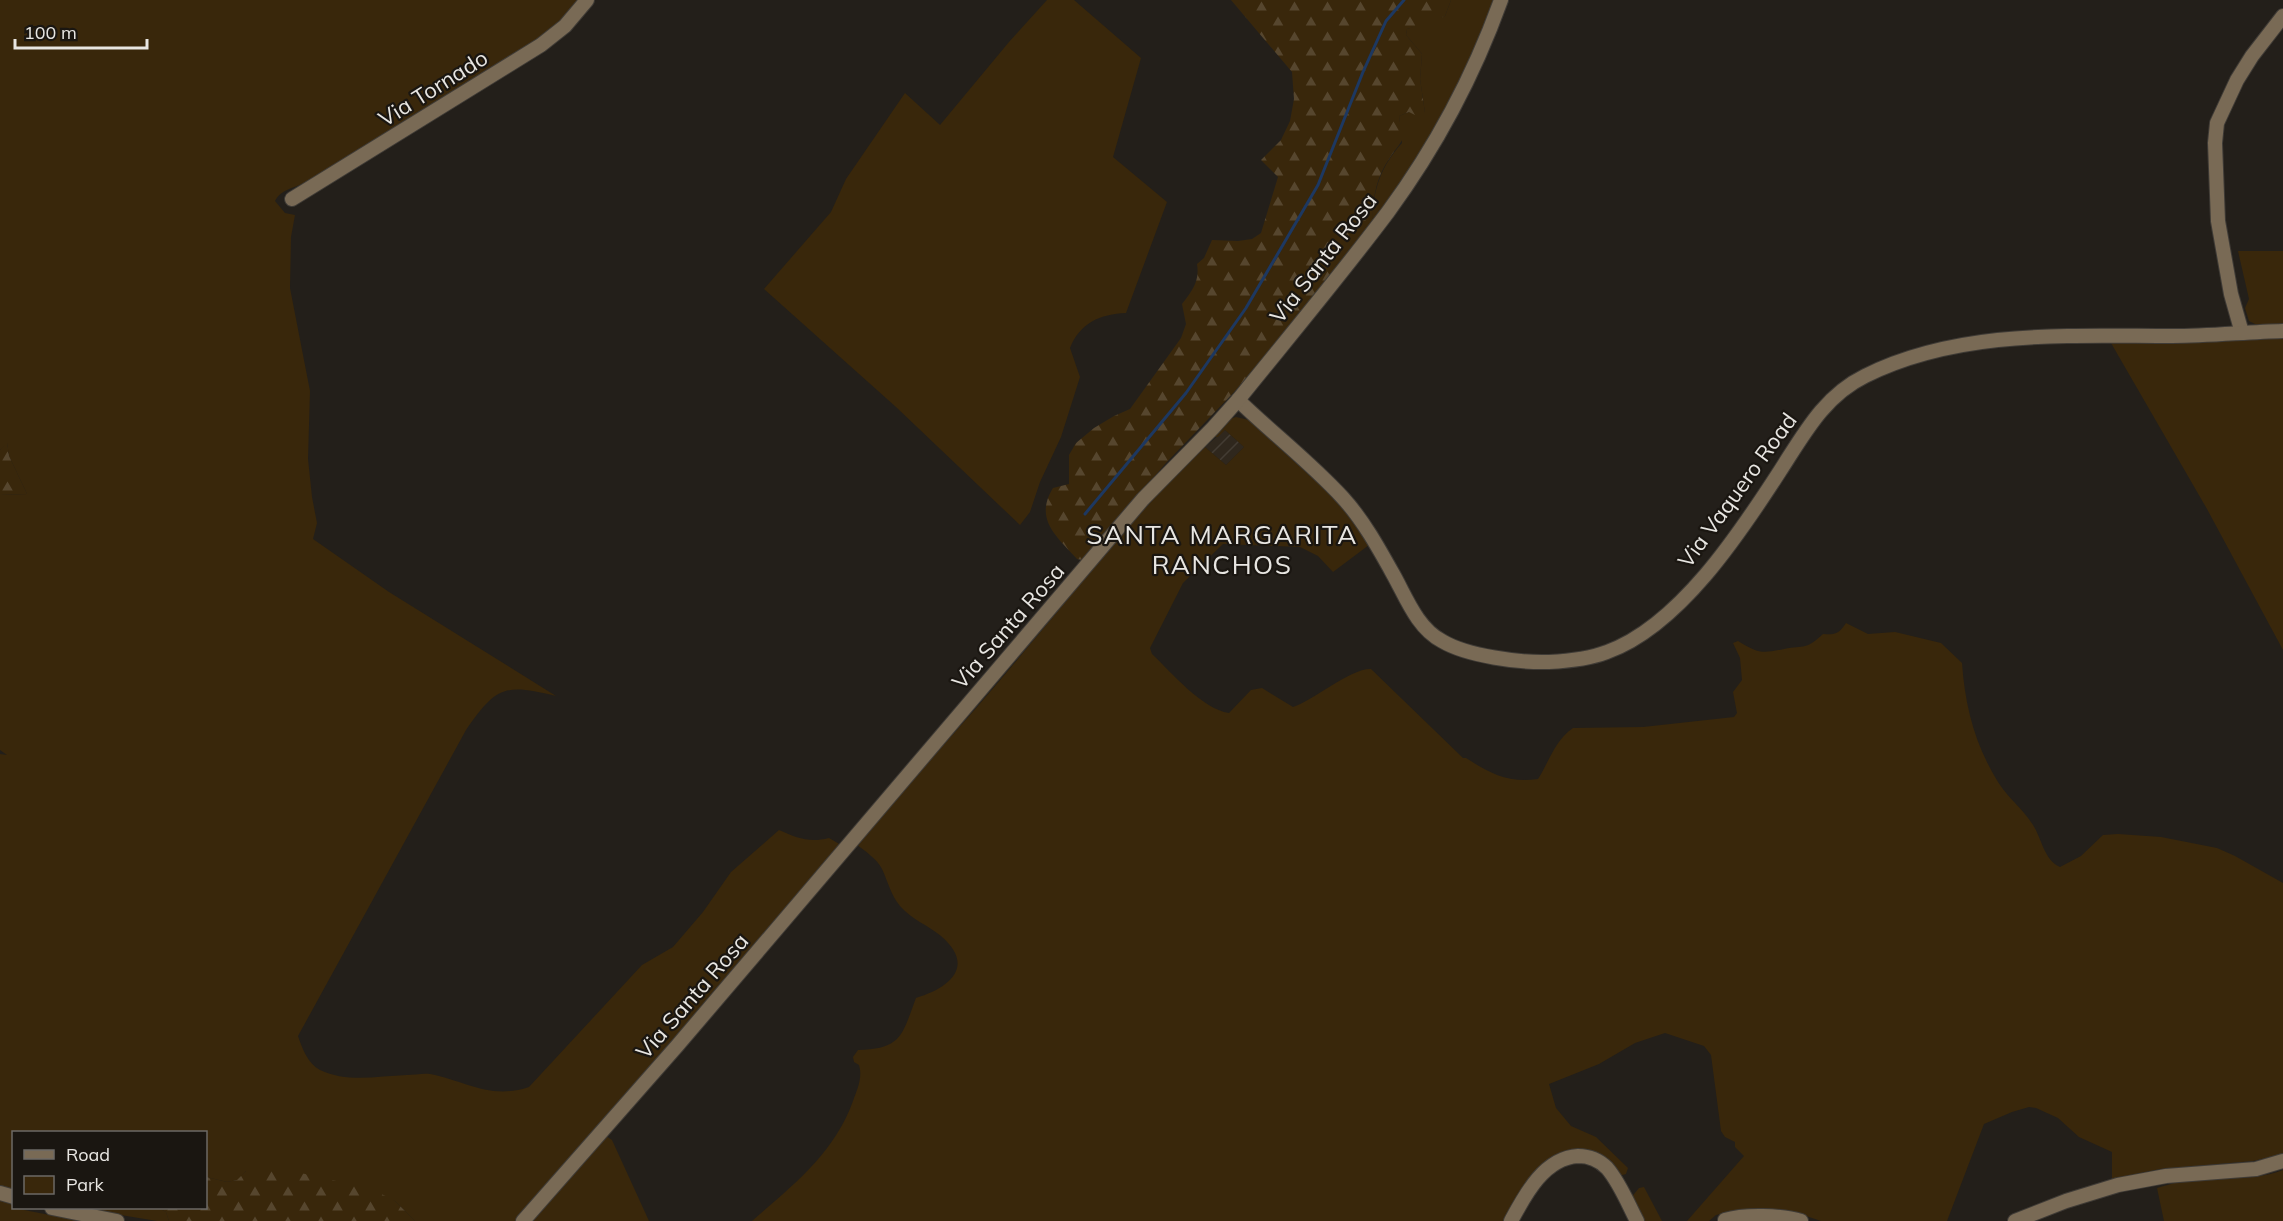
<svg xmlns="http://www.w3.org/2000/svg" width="2283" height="1221" font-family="Mulish,sans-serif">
<defs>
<pattern id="industrial-furrows" width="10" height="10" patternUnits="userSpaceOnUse" patternTransform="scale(1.5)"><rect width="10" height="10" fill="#2f271d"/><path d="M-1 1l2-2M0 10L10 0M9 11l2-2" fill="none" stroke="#433c33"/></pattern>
<pattern id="forest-firs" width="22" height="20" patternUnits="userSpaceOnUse" patternTransform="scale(1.5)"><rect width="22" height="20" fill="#39270b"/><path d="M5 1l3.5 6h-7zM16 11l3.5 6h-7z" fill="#56462e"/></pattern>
</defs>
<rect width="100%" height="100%" fill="#231f1a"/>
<!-- industrial -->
<polygon fill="url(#industrial-furrows)" points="1225,430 1244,447 1226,465 1205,447"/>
<!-- green -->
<g fill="#39270b">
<path d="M0,0h580l-20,21 -29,24 -225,137c-11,6 -25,7 -31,19l10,12 10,2 -4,22 -1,51 20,103 -2,68 4,38 5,26 -4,16 76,53 167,104c-52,-13 -60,-9 -90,34l-168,306c4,12 10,28 22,34 27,13 58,6 87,5 7,0 16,-2 23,-1 36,7 60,26 99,13l113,-122 31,-18 30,-35 28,-40 48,-42c18,8 30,13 50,8l12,7 -325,376h-101l-20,-20 -149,-30 -8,9 -11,2 -21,-5v-45h-192l-1,61 -13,-6v-433l7,1 -7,-5v-255l27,-1 -18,-38 -2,-13 -7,7z"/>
<path d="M1047,0h27l67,58 -28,99 54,45 -41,111c-26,1 -46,10 -56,35l10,29 -19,60 -21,45 -10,30 -10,13 -124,-118 -132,-118 67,-77 15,-33 59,-86 35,32 69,-83z"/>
<path d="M1451,0h45l-30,73 -62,108 -31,41c-1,-31 8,-56 29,-79l-3,-27 10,-4 16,1 -5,-34 2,-25 -16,-19 1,-6 38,-13z"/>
<polygon points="2238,251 2283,251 2283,326 2259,326 2249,321 2245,308 2249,299"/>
<polygon points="2283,336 2283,650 2207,509 2111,343"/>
<path d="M1236,417l13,3 71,65 23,24 26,36 -36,27 -15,-16 -18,-9 -77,-3 -40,39 -33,65 2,6c20,19 50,55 77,59l22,-23 11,-2 31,19c21,-7 58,-39 78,-38l92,89h3c25,16 42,25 72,21 11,-17 17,-39 35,-51l70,-1 91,-10 3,-4 -4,-21 9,-12 -2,-22 -7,-15 5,-2c20,12 23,13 46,8 21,-4 22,1 39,-15 12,1 16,0 23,-11l22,11 27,-2 46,11 21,20c3,43 13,82 36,119 10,16 25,27 35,43 9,14 11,35 27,42l21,-11 22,-21 15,-1 43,3 56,11 18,8 48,27v271l-30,7 -93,8 -48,10v-27l-33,-15 -21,-19 -22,-10 -7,-1 -17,5 -28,12 -37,97h-126l-30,-10 -43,2 -8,-3 -24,5 -7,6h-22l57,-65 -9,-9v-5l-10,-5 -4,-6 -10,-76 -7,-9 -39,-13 -30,10 -36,21 -50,20 7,24 15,18 25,11 32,31 -2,6 -7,2 -48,-24 -66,69h-753c41,-36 82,-67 101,-120 4,-11 10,-24 6,-36l-5,-3 -1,-5 5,-7c44,-1 44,-15 58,-52 34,-10 60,-32 25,-62 -13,-11 -29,-16 -41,-30 -9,-11 -12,-24 -18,-37 -5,-10 -17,-18 -26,-25 57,-66 116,-129 171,-196 58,-68 112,-140 178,-201l21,18 18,-18 -19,-17 -7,7h-5l17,-18z"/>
<polygon points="606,1136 612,1140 649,1221 531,1221"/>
<path d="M2283,1170v51h-119l-7,-33c8,-2 15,-5 23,-6 33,-7 70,1 103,-12z"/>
<polygon points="1644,1187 1662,1221 1641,1221 1630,1199 1639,1188"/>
<polygon points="0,1199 13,1205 14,1208 80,1221 0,1221"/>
<polygon points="78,1208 159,1208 166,1212 169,1221 157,1221"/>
</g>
<!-- forest -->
<g fill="url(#forest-firs)">
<path d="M1231,0h220l-6,16 -13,6 -25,7 -1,6 16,19 -2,25 5,34 -8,3 -8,-4 -10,4 1,7 5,8c-3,14 -9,16 -16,28 -13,19 -17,41 -16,63l-74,94 -64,75 -70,73 -78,93 -5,3 -5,-1c-21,-23 -43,-40 -24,-71l16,-4v-29l7,-12 18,-15 20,-12 16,-7 51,-71 5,-14 -4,-20c10,-13 18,-23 15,-40l7,-6 8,-18 26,1 14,-2 9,-6 17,-56 -17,-17 20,-20 9,-19 4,-22 -2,-27z"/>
<polygon points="7,442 9,456 27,494 0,495 0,450"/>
<polygon points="257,1166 274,1167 372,1189 395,1201 415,1221 169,1221 166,1212 159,1208 206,1208 206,1177 227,1182 237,1180 246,1171"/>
</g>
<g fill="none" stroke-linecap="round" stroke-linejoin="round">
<!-- stream -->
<polyline stroke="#1d3861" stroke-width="3" points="1085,514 1186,393 1246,308 1318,185 1363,72 1386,21 1404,0"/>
<!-- minor casing -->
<g stroke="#3f3b36" stroke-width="16">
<g id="minor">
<polyline points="292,199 541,45 565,26 587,0"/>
<polyline points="2242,333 2231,294 2218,221 2215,143 2217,123 2237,80 2252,56 2283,16"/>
<path d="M1238,400c34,33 73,63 105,98 20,22 35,49 50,76 13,23 24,54 49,67 25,15 78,22 107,21 20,-1 40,-3 58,-10 72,-26 133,-119 173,-181 24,-37 44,-75 85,-95 94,-47 205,-40 307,-40 37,0 74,-4 111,-5"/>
<polyline points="0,1193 14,1197"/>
<polyline points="52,1208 117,1221"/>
<path d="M1725,1220c19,-6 57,-5 76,1"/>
<path d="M523,1221l154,-175 466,-547 70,-71 25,-28c50,-62 102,-124 150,-188 47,-64 86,-137 113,-212"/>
<path d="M1511,1221c14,-26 33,-63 67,-65 11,0 21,4 29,12 13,15 21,36 30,53"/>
<polyline points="2015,1221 2066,1201 2118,1185 2166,1176 2256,1169 2283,1161"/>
</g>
</g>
<!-- minor -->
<use href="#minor" stroke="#796a55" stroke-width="14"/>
</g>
<g text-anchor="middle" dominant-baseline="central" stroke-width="4.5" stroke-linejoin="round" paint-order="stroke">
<!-- street labels -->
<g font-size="22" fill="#e8e6e2" stroke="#1a1611">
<text transform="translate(433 88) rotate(-32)">Via Tornado</text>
<text transform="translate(1323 258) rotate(-52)">Via Santa Rosa</text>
<text transform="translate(1737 490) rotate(-54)">Via Vaquero Road</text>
<text transform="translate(1008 626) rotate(-49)">Via Santa Rosa</text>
<text transform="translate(692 996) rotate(-49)">Via Santa Rosa</text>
</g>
<!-- quarter labels -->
<g font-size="26" letter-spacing="1.5" fill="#e8e6e2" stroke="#1a1611">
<text x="1222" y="534">SANTA MARGARITA<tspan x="1222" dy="30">RANCHOS</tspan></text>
</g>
</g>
<!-- legend -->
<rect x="12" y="1131" width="195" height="78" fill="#1a1611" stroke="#6c6965" stroke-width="1.5"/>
<rect x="24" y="1150" width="30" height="9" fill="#796a55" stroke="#6c6965" stroke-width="1.5"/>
<text x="66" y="1161" font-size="18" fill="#e8e6e2">Road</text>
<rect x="24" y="1176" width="30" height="18" fill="#39270b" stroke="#6c6965" stroke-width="1.5"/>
<text x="66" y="1191" font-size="18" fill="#e8e6e2">Park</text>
<!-- scale -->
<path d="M15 39v9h132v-9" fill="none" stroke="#e8e6e2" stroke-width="3"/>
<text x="24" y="39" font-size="18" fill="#e8e6e2" stroke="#1a1611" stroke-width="4.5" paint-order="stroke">100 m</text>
</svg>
